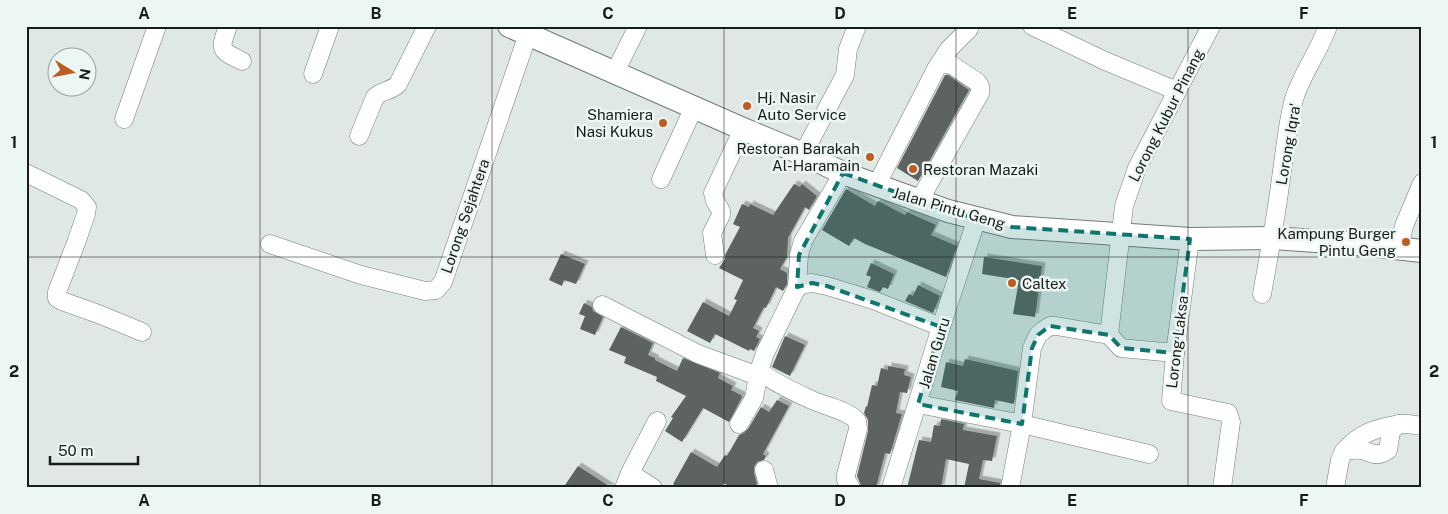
<svg xmlns="http://www.w3.org/2000/svg" width="1448" height="514" font-family="'Public Sans',sans-serif">
<defs>
<filter id="shadow"><feDropShadow dx="3.5" dy="-3.5" stdDeviation="0" flood-color="#0004"/></filter>
</defs>
<rect width="100%" height="100%" fill="#dfe8e5"/>
<!-- building -->
<g fill="#5b6461" filter="url(#shadow)">
<polygon points="945,75 948,75 969,90 918,181 897,168"/>
<polygon points="794,184 800,187 802,184 817,196 809,210 805,207 788,238 787,257 780,269 787,273 787,284 783,291 776,287 766,308 764,307 753,328 759,331 756,337 760,339 754,351 750,349 749,351 715,334 710,343 687,331 703,302 729,316 737,300 734,299 743,280 719,268 725,259 725,255 740,227 733,224 742,204 749,207 750,204 773,215"/>
<polygon points="846,189 875,206 878,201 905,215 907,212 936,225 931,235 957,246 946,277 865,244 854,238 849,246 822,230"/>
<polygon points="561,254 585,264 576,284 564,280 562,286 549,280"/>
<polygon points="984,257 1042,266 1035,317 1013,314 1019,280 982,274"/>
<polygon points="871,263 894,274 888,289 883,287 880,292 867,287 871,277 866,275"/>
<polygon points="918,285 940,296 933,313 905,301 909,294 913,296"/>
<polygon points="584,303 592,307 593,311 603,317 595,335 580,329 585,316 579,314"/>
<polygon points="621,327 653,343 648,355 655,358 655,360 677,371 683,358 720,373 718,378 733,386 731,390 741,395 742,397 729,422 703,408 682,442 665,431 673,418 671,417 686,396 656,381 657,377 624,363 626,357 609,350"/>
<polygon points="785,336 805,345 790,376 772,367"/>
<polygon points="965,359 1018,371 1014,404 995,400 994,408 955,400 958,391 941,387 946,362 963,366"/>
<polygon points="888,366 905,369 904,375 911,377 907,393 900,392 896,413 902,414 890,454 885,453 876,488 862,488 857,476 868,431 868,420 864,413 866,406 867,407 872,385 877,386 881,368 888,370"/>
<polygon points="777,400 789,406 763,454 766,456 764,460 757,462 754,467 754,473 757,484 754,488 731,488 724,483 721,488 679,488 673,484 691,452 717,467 725,455 727,456 739,435 744,433 748,429 761,407 769,412"/>
<polygon points="941,419 964,424 963,430 997,436 992,461 983,460 979,479 1000,483 1000,488 964,488 969,464 946,459 941,488 907,488 919,440 931,442 934,425 940,426"/>
<polygon points="578,466 612,488 563,488"/>
</g>
<g fill="none" stroke-linecap="round" stroke-linejoin="round">
<!-- minor casing -->
<g stroke="#737c7a" stroke-width="19">
<g id="minor">
<path d="M228,26c-9,25 -8,24 14,35"/>
<polyline points="1032,26 1103,60 1177,91"/>
<polyline points="615,72 638,26"/>
<polyline points="313,74 330,26"/>
<polyline points="124,119 157,26"/>
<path d="M359,136l16,-39c7,-7 17,-6 23,-13l29,-58"/>
<polyline points="803,154 845,75 848,49 857,26"/>
<polyline points="26,173 81,200 87,207 86,214 76,243 57,292 57,298 62,301 101,315 142,332"/>
<polyline points="661,179 694,107"/>
<polyline points="876,186 936,69 949,49 969,29"/>
<polyline points="919,201 980,93 980,86 977,82 952,65 940,63"/>
<polyline points="1190,239 1175,353 1171,401 1228,413 1231,422 1222,488"/>
<polyline points="270,244 361,275 425,291 436,290 443,282 528,34"/>
<polyline points="1399,248 1404,226 1422,183"/>
<polyline points="715,255 712,233 721,215 721,211 715,201 713,193 743,129"/>
<polyline points="797,287 799,255 803,241 843,173"/>
<path d="M1262,294c7,-39 14,-77 19,-116 4,-26 6,-54 13,-79 8,-26 25,-47 34,-73"/>
<polyline points="602,305 698,354 758,376"/>
<polyline points="1109,335 1124,206 1137,168 1211,26"/>
<path d="M759,371c16,12 37,22 55,30 12,5 35,10 43,20l1,8 -12,46v5l5,8"/>
<polyline points="918,404 1022,424 1149,454"/>
<polyline points="739,424 754,398 759,371 765,353 797,287 805,284 812,283 827,286 873,300 941,327"/>
<path d="M1344,451c16,-18 32,-23 55,-27"/>
<polyline points="764,470 769,488"/>
<polyline points="630,473 653,488"/>
<polyline points="624,488 630,473 657,421"/>
<polyline points="891,488 941,327 977,218"/>
<polyline points="1010,488 1022,424 1032,348 1038,335 1044,330 1050,326 1056,326 1109,335 1121,348 1175,353"/>
<path d="M1335,488l5,-28 4,-9c6,-1 11,-2 17,-1 12,3 15,8 27,0l3,-19 8,-7h9l14,2"/>
</g>
</g>
<!-- major casing -->
<g stroke="#737c7a" stroke-width="24">
<polyline id="major" points="509,26 743,129 803,154 843,173 948,211 1012,227 1190,239 1273,238 1359,244 1422,251"/>
</g>
<!-- minor -->
<use href="#minor" stroke="#fff" stroke-width="18"/>
<!-- major -->
<use href="#major" stroke="#fff" stroke-width="22"/>
</g>
<!-- marked area -->
<path fill="#0f766e" fill-opacity="0.2" stroke="#0f766e" stroke-width="4" stroke-dasharray="10 6" stroke-linejoin="round" d="M843,173l105,38 64,16 178,12 -15,114 -54,-5 -12,-13 -59,-9 -12,9 -6,13 -10,76 -104,-20 23,-77 -114,-41 -15,-3 -15,4 2,-32z"/>
<!-- grid -->
<path fill="none" stroke="#181c1b" stroke-width="1" stroke-opacity="0.55" d="M260,26v462M492,26v462M724,26v462M956,26v462M1188,26v462M26,257h1396"/>
<!-- markers -->
<g fill="#be5c1f" stroke="#ecf6f3" stroke-width="2">
<circle cx="747" cy="106" r="5"/>
<circle cx="663" cy="123" r="5"/>
<circle cx="870" cy="157" r="5"/>
<circle cx="913" cy="169" r="5"/>
<circle cx="1406" cy="242" r="5"/>
<circle cx="1012" cy="283" r="5"/>
</g>
<g text-anchor="middle" dominant-baseline="central" stroke-width="5" stroke-linejoin="round" paint-order="stroke">
<!-- poi labels -->
<g font-size="15" fill="#181c1b" stroke="#ecf6f3" text-anchor="start">
<text x="757" y="97">Hj. Nasir<tspan x="757" dy="17">Auto Service</tspan></text>
<text x="653" y="114" text-anchor="end">Shamiera<tspan x="653" dy="17">Nasi Kukus</tspan></text>
<text x="860" y="148" text-anchor="end">Restoran Barakah<tspan x="860" dy="17">Al-Haramain</tspan></text>
<text x="923" y="169">Restoran Mazaki</text>
<text x="1396" y="233" text-anchor="end">Kampung Burger<tspan x="1396" dy="17">Pintu Geng</tspan></text>
<text x="1022" y="283">Caltex</text>
</g>
<!-- street labels -->
<g font-size="15" fill="#181c1b" stroke="#ecf6f3">
<text transform="translate(1166 115) rotate(-63)">Lorong Kubur Pinang</text>
<text transform="translate(1288 144) rotate(-80)">Lorong Iqra'</text>
<text transform="translate(949 208) rotate(16)">Jalan Pintu Geng</text>
<text transform="translate(465 216) rotate(-71)">Lorong Sejahtera</text>
<text transform="translate(1177 342) rotate(-83)">Lorong Laksa</text>
<text transform="translate(934 353) rotate(-73)">Jalan Guru</text>
</g>
</g>
<!-- border -->
<rect width="1448" height="514" fill="none" stroke="#ecf6f3" stroke-width="55"/>
<!-- north arrow -->
<g transform="translate(72 72) rotate(100)"><circle r="24" fill="#ecf6f3" stroke="#979f9d"/>
<path d="M0-4L9 19L0 12L-9 19Z" fill="#be5c1f"/>
<text y="-8" font-size="14" font-weight="bold" text-anchor="middle" fill="#181c1b">N</text>
</g>
<!-- scale -->
<path d="M50 456v8h88v-8" fill="none" stroke="#181c1b" stroke-width="2.5"/>
<text x="58" y="456" font-size="15" fill="#181c1b" stroke="#ecf6f3" stroke-width="4" paint-order="stroke">50 m</text>
<rect x="28" y="28" width="1392" height="458" fill="none" stroke="#181c1b" stroke-width="2"/>
<g font-size="16" text-anchor="middle" font-weight="bold" fill="#181c1b">
<text x="144" y="19">A</text>
<text x="376" y="19">B</text>
<text x="608" y="19">C</text>
<text x="840" y="19">D</text>
<text x="1072" y="19">E</text>
<text x="1304" y="19">F</text>
<text x="14" y="148">1</text>
<text x="1434" y="148">1</text>
<text x="14" y="377">2</text>
<text x="1434" y="377">2</text>
<text x="144" y="506">A</text>
<text x="376" y="506">B</text>
<text x="608" y="506">C</text>
<text x="840" y="506">D</text>
<text x="1072" y="506">E</text>
<text x="1304" y="506">F</text>
</g>
</svg>
